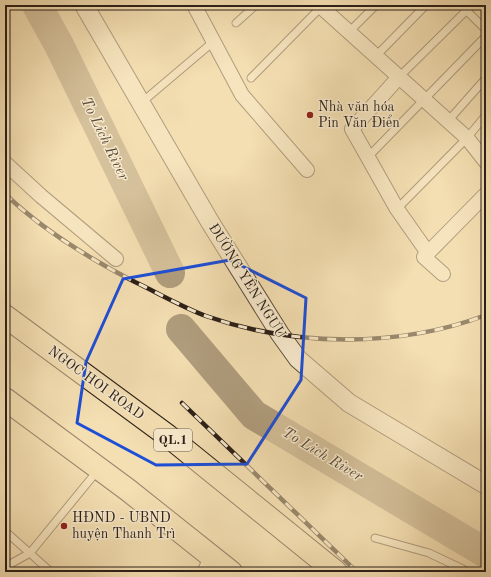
<svg xmlns="http://www.w3.org/2000/svg" width="491" height="577" font-family="'Old Standard TT',serif">
<rect width="100%" height="100%" fill="#f4dfb2"/>
<filter id="stains"><feTurbulence type="fractalNoise" baseFrequency=".005" numOctaves="4"/><feColorMatrix values="0 0 0 0 .2 0 0 0 0 .09 0 0 0 0 .02 0 0 0 .5 -.17"/></filter>
<radialGradient id="worn" r=".72"><stop offset=".6" stop-color="#630" stop-opacity="0"/><stop offset="1" stop-color="#630" stop-opacity=".3"/></radialGradient>
<g fill="none" stroke-linecap="round" stroke-linejoin="round">
<!-- river -->
<g stroke="#b09e7e" stroke-width="30">
<polyline points="37,5 59,45 170,273"/>
<polyline points="181,329 254,415 486,553"/>
</g>
<!-- service casing -->
<g stroke="#5d4f3e" stroke-width="9">
<g id="service">
<polyline points="461,5 486,30"/>
<polyline points="236,23 256,5"/>
<polyline points="350,31 376,5"/>
<polyline points="376,56 426,5"/>
<polyline points="399,77 472,5"/>
<polyline points="251,78 323,5"/>
<polyline points="141,103 213,42"/>
<polyline points="448,121 486,78"/>
<polyline points="368,157 486,36"/>
<polyline points="397,209 467,138 486,115"/>
<polyline points="5,531 51,572"/>
<polyline points="375,538 429,553 469,572"/>
<polyline points="5,567 30,553 98,470"/>
</g>
</g>
<!-- minor casing -->
<g stroke="#5d4f3e" stroke-width="16">
<g id="minor">
<polyline points="194,5 242,95 307,170"/>
<polyline points="319,5 467,138 486,162"/>
<polyline points="399,77 352,129 397,209 428,253"/>
<polyline points="5,163 41,196 116,259"/>
<polyline points="443,274 424,257 486,194"/>
<polyline points="205,572 211,555"/>
</g>
</g>
<!-- tertiary casing -->
<g stroke="#5d4f3e" stroke-width="20">
<polyline id="tertiary" points="84,5 210,222 280,334 298,359 349,403 486,485"/>
</g>
<!-- trunk casing -->
<g stroke="#2b1f18" stroke-width="24">
<g id="trunk">
<polyline points="5,316 168,436 336,572"/>
<polyline points="5,399 128,490 231,572"/>
</g>
</g>
<!-- service -->
<use href="#service" stroke="#f8eacd" stroke-width="7"/>
<!-- minor -->
<use href="#minor" stroke="#f8eacd" stroke-width="14"/>
<!-- tertiary -->
<use href="#tertiary" stroke="#f8eacd" stroke-width="18"/>
<!-- trunk -->
<use href="#trunk" stroke="#f4dfb2" stroke-width="22"/>
<!-- rail casing -->
<g stroke="#2b1f18" stroke-width="4.5">
<g id="rail">
<path d="M5,194c38,36 83,64 130,88 23,11 47,25 71,34 88,31 193,32 280,-1"/>
<polyline points="182,403 357,572"/>
</g>
</g>
<!-- rail -->
<use href="#rail" stroke="#f8eacd" stroke-width="3" stroke-dasharray="9" stroke-linecap="butt"/>
</g>
<!-- marked area -->
<path d="M0 0H491V577H0ZM230,260l76,38 -5,82 -54,84 -91,1 -79,-42 9,-61 37,-83z" fill="#f4dfb2" fill-opacity=".55" fill-rule="evenodd"/>
<path fill="none" stroke="#1d4ed8" stroke-width="3" stroke-linejoin="round" d="M230,260l76,38 -5,82 -54,84 -91,1 -79,-42 9,-61 37,-83z"/>
<!-- markers -->
<g fill="#8f2418" stroke="#f8eacd" stroke-width="1.5">
<circle cx="310" cy="115" r="4"/>
<circle cx="64" cy="526" r="4"/>
</g>
<g text-anchor="middle" dominant-baseline="central" stroke-width="3" stroke-linejoin="round" paint-order="stroke">
<!-- shield labels -->
<rect fill="#f8eacd" stroke="#685c4e" stroke-width="1" x="154" y="429" width="38" height="22" rx="3"/>
<g font-size="13" font-weight="bold" fill="#2b1f18">
<text x="173" y="440">QL.1</text>
</g>
<!-- poi labels -->
<g font-size="14" fill="#2b1f18" stroke="#f8eacd" text-anchor="start">
<text x="318" y="107">Nhà văn hóa<tspan x="318" dy="16">Pin Văn Điển</tspan></text>
<text x="72" y="518">HĐND - UBND<tspan x="72" dy="16">huyện Thanh Trì</tspan></text>
</g>
<!-- street labels -->
<g font-size="14" fill="#2b1f18" stroke="#f8eacd">
<text transform="translate(247 281) rotate(58)">ĐƯỜNG YÊN NGƯU</text>
<text transform="translate(96 383) rotate(36)">NGOC HOI ROAD</text>
</g>
<!-- water labels -->
<g font-size="15" font-style="italic" fill="#5a4b3c" stroke="#f8eacd">
<text transform="translate(104 139) rotate(64)">To Lich River</text>
<text transform="translate(322 455) rotate(31)">To Lich River</text>
</g>
</g>
<!-- margin -->
<rect width="491" height="577" fill="none" stroke="#f4dfb2" stroke-width="20"/>
<rect x="6" y="6" width="479" height="565" fill="none" stroke="#2b1f18" stroke-width="2"/>
<rect x="10" y="10" width="471" height="557" fill="none" stroke="#2b1f18"/>
<rect width="100%" height="100%" filter="url(#stains)"/>
<rect width="100%" height="100%" fill="url(#worn)"/>
</svg>
